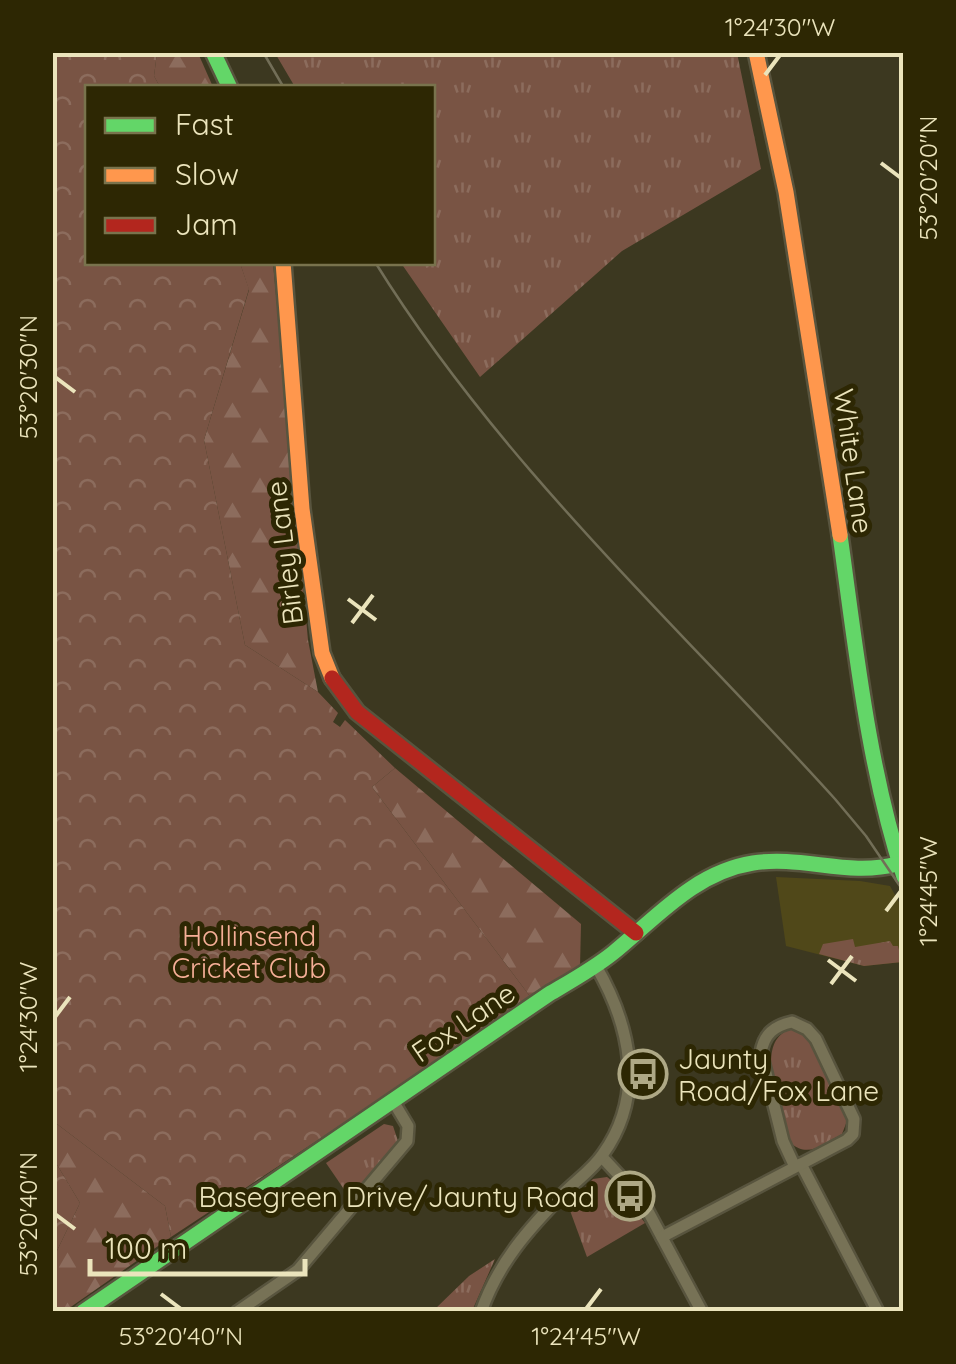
<svg xmlns="http://www.w3.org/2000/svg" width="956" height="1364" font-family="Quicksand,sans-serif">
<defs>
<pattern id="grass-tufts" width="24" height="20" patternUnits="userSpaceOnUse" patternTransform="scale(2.5)"><rect width="24" height="20" fill="#795444"/><path d="M3 7l-1-3M5 7V3M7 7l1-3M15 17l-1-3M17 17v-4M19 17l1-3" fill="none" stroke="#8c6c5d"/></pattern>
<pattern id="forest-firs" width="22" height="20" patternUnits="userSpaceOnUse" patternTransform="scale(2.5)"><rect width="22" height="20" fill="#795444"/><path d="M5 1l3.5 6h-7zM16 11l3.5 6h-7z" fill="#8c6c5d"/></pattern>
<pattern id="park-crowns" width="20" height="18" patternUnits="userSpaceOnUse" patternTransform="scale(2.5)"><rect width="20" height="18" fill="#795444"/><path d="M2 6a3 3 0 1 1 6 0M12 15a3 3 0 1 1 6 0" fill="none" stroke="#8c6c5d"/></pattern>
</defs>
<rect width="100%" height="100%" fill="#3c3820"/>
<!-- built -->
<polygon fill="#504819" points="776,877 860,881 890,886 903,909 903,962 864,966 786,946"/>
<!-- grass -->
<g fill="url(#grass-tufts)">
<polygon points="275,53 737,53 761,169 622,251 480,377 401,263 432,262 432,88 295,87"/>
<polygon points="853,939 855,947 890,941 893,946 898,946 902,962 864,966 819,954 823,944"/>
<path d="M794,1028l16,12 37,81 -5,13c-17,9 -34,25 -51,9 -8,-31 -42,-104 3,-115z"/>
<polygon points="384,1124 393,1126 398,1141 350,1198 326,1163"/>
<polygon points="607,1177 616,1184 645,1223 587,1257 568,1205 593,1179"/>
<polygon points="495,1259 472,1311 433,1311 469,1276"/>
</g>
<!-- forest -->
<g fill="url(#forest-firs)">
<polygon points="157,53 198,53 213,87 160,87 154,76"/>
<polygon points="240,263 273,263 308,640 318,692 245,645 204,440 249,290"/>
<polygon points="395,768 581,924 580,967 532,999 372,787"/>
<polygon points="53,1121 165,1206 171,1237 65,1311 53,1311 53,1259 80,1203 53,1158"/>
</g>
<!-- park -->
<g fill="url(#park-crowns)">
<polygon points="52,53 157,53 154,76 160,87 88,88 88,262 240,263 249,289 204,440 245,645 318,692 338,713 333,722 340,727 345,720 395,768 372,787 532,999 171,1237 165,1206 53,1121"/>
<polygon points="53,1158 80,1203 53,1259"/>
</g>
<g fill="none" stroke-linecap="round" stroke-linejoin="round">
<!-- street casing -->
<g stroke="#58543e" stroke-width="16">
<g id="street">
<polyline points="602,1157 642,1200 702,1312"/>
<polyline points="801,1164 878,1312"/>
<path d="M662,1237l185,-97 6,-6 1,-15 -38,-80 -9,-10 -15,-7c-18,4 -28,12 -31,31l22,88 12,26"/>
<polyline points="237,1312 298,1270 407,1141 408,1126 393,1101"/>
<path d="M481,1312c17,-49 48,-84 84,-120 12,-12 28,-23 38,-38 43,-60 27,-129 -7,-188"/>
</g>
</g>
<!-- fast casing -->
<g stroke="#58543e" stroke-width="20">
<g id="fast">
<polyline points="213,52 230,88"/>
<path d="M840,535c16,114 28,232 64,342"/>
<path d="M83,1312l466,-318c22,-13 44,-25 64,-41 43,-35 82,-81 140,-90 49,-8 95,14 144,1"/>
</g>
</g>
<!-- slow casing -->
<g stroke="#58543e" stroke-width="20">
<g id="slow">
<polyline points="756,52 786,192 840,535"/>
<polyline points="283,262 302,509 322,653 332,678"/>
</g>
</g>
<!-- jam casing -->
<g stroke="#58543e" stroke-width="20">
<polyline id="jam" points="332,678 357,712 636,933"/>
</g>
<!-- street -->
<use href="#street" stroke="#777256" stroke-width="11"/>
<!-- fast -->
<use href="#fast" stroke="#63d668" stroke-width="15"/>
<!-- slow -->
<use href="#slow" stroke="#ff974d" stroke-width="15"/>
<!-- jam -->
<use href="#jam" stroke="#b3261e" stroke-width="15"/>
<!-- tram -->
<g stroke="#726e57" stroke-width="2.5">
<polyline points="263,52 284,88"/>
<path d="M375,262c125,202 302,362 460,537l31,37 38,56"/>
</g>
</g>
<!-- ticks -->
<path fill="none" stroke="#ebe4bc" stroke-width="4" d="M765,75l15,-20M881,163l20,15M55,377l20,15M348,599l28,21M352,623l21,-28M886,911l15,-20M828,960l28,21M831,984l21,-28M55,1017l15,-20M55,1214l20,15M161,1294l20,15M586,1309l15,-20"/>
<!-- icons -->
<defs>
<g id="bus-ring" transform="scale(2.5)"><circle r="9.5" fill="#2d2703" stroke="#aea885" stroke-width="1.5"/><path d="M-5-6H5V4H4V6H2V4H-2V6H-4V4H-5ZM-3.5-4V0h7V-4ZM-3.5 1.2v1.5H-2V1.2ZM2 1.2v1.5H3.5V1.2Z" fill="#aea885"/></g>
</defs>
<g fill-rule="evenodd">
<use href="#bus-ring" x="643" y="1074"/>
<use href="#bus-ring" x="630" y="1196"/>
</g>
<g text-anchor="middle" dominant-baseline="central" stroke-width="10" stroke-linejoin="round" paint-order="stroke">
<!-- street labels -->
<g font-size="28" fill="#ebe4bc" stroke="#2d2703">
<text transform="translate(854 461) rotate(82)">White Lane</text>
<text transform="translate(284 553) rotate(-97)">Birley Lane</text>
<text transform="translate(463 1022) rotate(-34)">Fox Lane</text>
</g>
<!-- park labels -->
<g font-size="28" fill="#f6af97" stroke="#2d2703">
<text x="249" y="935">Hollinsend<tspan x="249" dy="32">Cricket Club</tspan></text>
</g>
<!-- poi labels -->
<g font-size="28" fill="#ebe4bc" stroke="#2d2703" text-anchor="start">
<text x="678" y="1058">Jaunty<tspan x="678" dy="32">Road/Fox Lane</tspan></text>
<text x="595" y="1196" text-anchor="end">Basegreen Drive/Jaunty Road</text>
</g>
</g>
<!-- border -->
<rect width="956" height="1364" fill="none" stroke="#2d2703" stroke-width="110"/>
<!-- legend -->
<rect x="85" y="85" width="350" height="180" fill="#2d2703" stroke="#79734d" stroke-width="2.5"/>
<rect x="105" y="118" width="50" height="15" fill="#63d668" stroke="#79734d" stroke-width="2.5"/>
<text x="175" y="135" font-size="30" fill="#ebe4bc">Fast</text>
<rect x="105" y="168" width="50" height="15" fill="#ff974d" stroke="#79734d" stroke-width="2.5"/>
<text x="175" y="185" font-size="30" fill="#ebe4bc">Slow</text>
<rect x="105" y="218" width="50" height="15" fill="#b3261e" stroke="#79734d" stroke-width="2.5"/>
<text x="175" y="235" font-size="30" fill="#ebe4bc">Jam</text>
<!-- scale -->
<path d="M90 1259v15h215v-15" fill="none" stroke="#ebe4bc" stroke-width="5"/>
<text x="105" y="1259" font-size="30" fill="#ebe4bc" stroke="#2d2703" stroke-width="8" paint-order="stroke">100 m</text>
<rect x="55" y="55" width="846" height="1254" fill="none" stroke="#ebe4bc" stroke-width="4"/>
<g font-size="25" text-anchor="middle" fill="#ebe4bc">
<text x="780" y="36">1°24'30"W</text>
<text transform="translate(928 178) rotate(-90)" y="9">53°20'20"N</text>
<text transform="translate(28 377) rotate(-90)" y="9">53°20'30"N</text>
<text transform="translate(928 891) rotate(-90)" y="9">1°24'45"W</text>
<text transform="translate(28 1017) rotate(-90)" y="9">1°24'30"W</text>
<text transform="translate(28 1214) rotate(-90)" y="9">53°20'40"N</text>
<text x="181" y="1345">53°20'40"N</text>
<text x="586" y="1345">1°24'45"W</text>
</g>
</svg>
